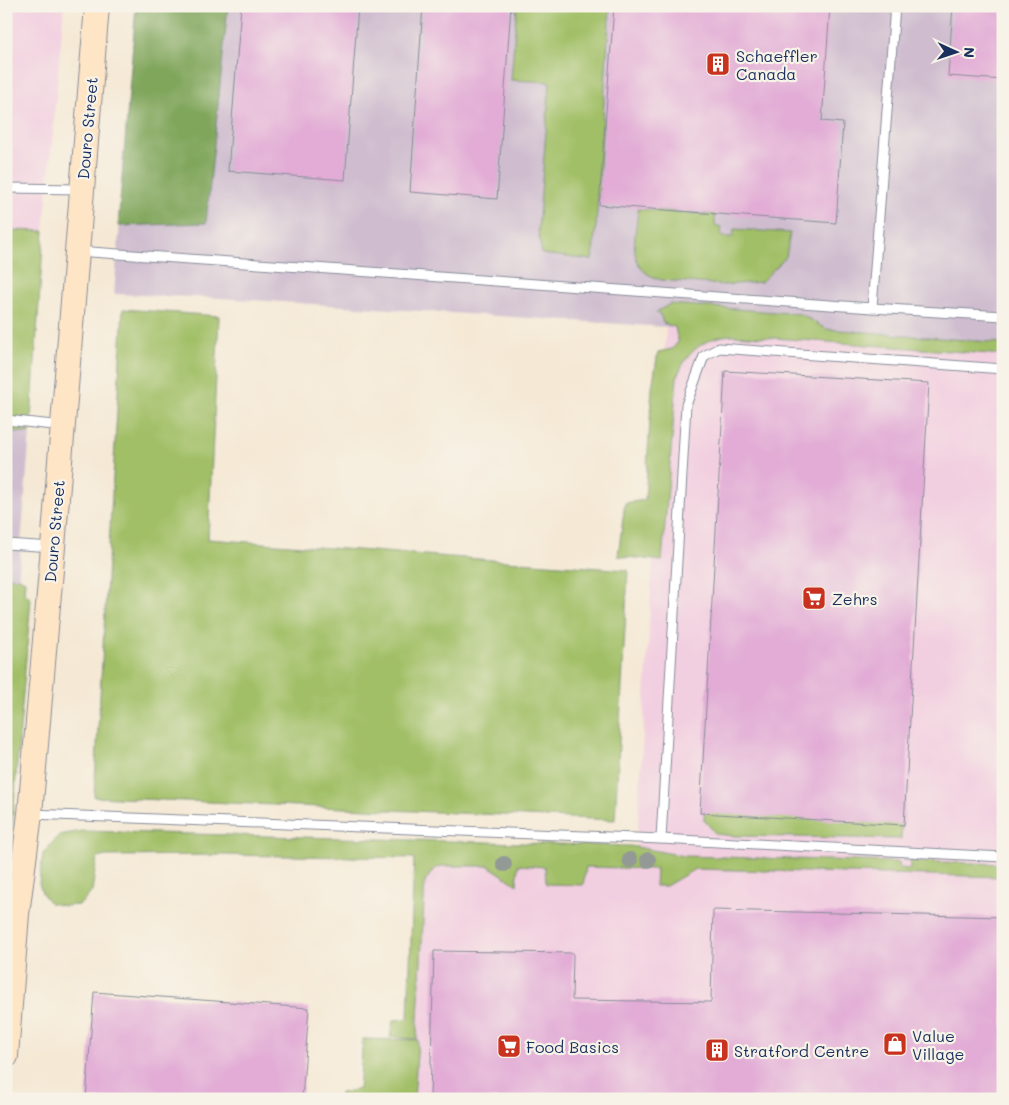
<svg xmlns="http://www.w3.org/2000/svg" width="1009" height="1105" font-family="Mali,sans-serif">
<rect width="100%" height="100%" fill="#f7f3e8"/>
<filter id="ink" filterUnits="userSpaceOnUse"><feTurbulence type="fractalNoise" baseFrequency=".02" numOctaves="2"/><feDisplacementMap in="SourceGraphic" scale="10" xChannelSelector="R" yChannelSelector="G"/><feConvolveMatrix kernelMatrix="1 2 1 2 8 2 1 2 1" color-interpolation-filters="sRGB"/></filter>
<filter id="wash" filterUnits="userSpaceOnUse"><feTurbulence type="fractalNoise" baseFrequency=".0096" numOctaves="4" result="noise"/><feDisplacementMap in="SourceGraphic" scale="20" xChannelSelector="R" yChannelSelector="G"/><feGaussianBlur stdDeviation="1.12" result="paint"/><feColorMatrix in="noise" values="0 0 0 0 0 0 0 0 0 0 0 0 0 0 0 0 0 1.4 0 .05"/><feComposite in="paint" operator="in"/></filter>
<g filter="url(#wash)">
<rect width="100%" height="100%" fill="#f5e9d5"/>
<!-- built -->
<g fill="#f2cfe0">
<polygon points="6,6 64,6 44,231 6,230"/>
<polygon points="666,327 1003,352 1003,1099 410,1099 419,849 636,857"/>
</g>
<!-- industrial -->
<g fill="#cfbdcf">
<polygon points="138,6 1003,6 1003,352 666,327 220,298 114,294"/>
<polygon points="6,431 30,433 6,729"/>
</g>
<!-- green -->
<g fill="#a1bf66" stroke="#5e7762">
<polygon points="517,6 610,6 596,226 592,260 542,254 538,230 550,82 511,80"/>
<path d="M638,209l77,6v10l6,2 1,10h11l1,-8 56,4 -4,24 -25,25 -37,3 -63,-5c-37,-11 -25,-42 -23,-71z"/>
<polygon points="6,230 44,231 30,433 6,431"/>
<path d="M670,304l131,10 25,15 177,14v12l-270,-20c-27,1 -48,17 -56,43l-15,183 -44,-5 7,-53 20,-3 7,-112 6,-36 14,-3 6,-7 -3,-15 -12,-4 -3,-9 -4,-2z"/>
<polygon points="123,309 219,316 208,539 628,570 615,820 94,797"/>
<polygon points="6,577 19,578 25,581 24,593 31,599 6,895"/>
<polygon points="706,737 907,749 901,839 735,836 716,834 704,820"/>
<polygon points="82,831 631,846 684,856 899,862 899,868 910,869 910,861 1003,864 1003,877 695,869 666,886 655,886 656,869 586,867 583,885 546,884 545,867 518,865 517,885 489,866 441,866 433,870 425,882 417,1039 390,1037 393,1020 408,1019 414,858 221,855 106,856 97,858 92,891 85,900 79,905 64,906 50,903 42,893 39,883 43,854 59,835"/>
<polygon points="363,1039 418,1040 414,1099 340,1099 340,1093 359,1089"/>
</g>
<!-- forest -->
<polygon fill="#80a65b" stroke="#4e6a5c" points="136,6 228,6 206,223 118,226"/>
<g id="blocks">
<!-- building -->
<g fill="#e2acd6">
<polygon points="241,6 358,6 345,180 228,171"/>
<polygon points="423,6 511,6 497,199 410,192"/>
<polygon points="614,6 830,6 822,121 843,123 836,223 599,205"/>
<polygon points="953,6 1003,6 1003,80 948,76"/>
<polygon points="725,371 929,383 904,825 700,813"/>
<polygon points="713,910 1003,917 1003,1099 430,1099 434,951 573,953 572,1000 711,1002"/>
<polygon points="94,992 309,1008 302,1099 86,1099"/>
</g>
</g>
</g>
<g filter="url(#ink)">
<use href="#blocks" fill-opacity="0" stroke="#888c9a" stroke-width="1"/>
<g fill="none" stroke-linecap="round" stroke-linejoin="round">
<!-- lane casing -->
<g stroke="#888c9a" stroke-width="11">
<g id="lane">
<polyline points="6,188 82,189"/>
<polyline points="77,251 872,308 1003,316"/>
<polyline points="872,308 895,6"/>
<polyline points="6,420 63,426"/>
<polyline points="6,544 53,547"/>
<polyline points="31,814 661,839 1003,857"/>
<polyline points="661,839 686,405 704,356 719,348 1003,369"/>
</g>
</g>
<!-- secondary casing -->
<g stroke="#888c9a" stroke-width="26">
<polyline id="secondary" points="6,1056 17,914 30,814 53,547 97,6"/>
</g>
<!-- lane -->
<use href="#lane" stroke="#fff" stroke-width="9"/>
<!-- secondary -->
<use href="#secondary" stroke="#fee5c5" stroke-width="24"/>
</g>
<!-- trees -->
<g fill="#939a95">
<circle cx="630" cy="860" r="8"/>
<circle cx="648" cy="860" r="8"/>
<circle cx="504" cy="864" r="8"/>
</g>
</g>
<!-- icons -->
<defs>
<g id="building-square" transform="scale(1.25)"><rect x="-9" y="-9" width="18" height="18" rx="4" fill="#c8321e" stroke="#f7f3e8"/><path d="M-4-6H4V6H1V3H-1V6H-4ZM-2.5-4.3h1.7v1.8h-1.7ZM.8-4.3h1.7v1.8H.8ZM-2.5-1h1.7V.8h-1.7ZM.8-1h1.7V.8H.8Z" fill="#fff"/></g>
<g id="supermarket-square" transform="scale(1.25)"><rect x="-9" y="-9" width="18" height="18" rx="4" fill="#c8321e" stroke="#f7f3e8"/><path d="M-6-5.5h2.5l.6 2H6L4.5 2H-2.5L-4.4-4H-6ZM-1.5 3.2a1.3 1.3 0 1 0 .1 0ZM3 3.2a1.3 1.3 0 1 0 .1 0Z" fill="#fff"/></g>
<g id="shop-square" transform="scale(1.25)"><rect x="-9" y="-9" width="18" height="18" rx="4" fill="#c8321e" stroke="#f7f3e8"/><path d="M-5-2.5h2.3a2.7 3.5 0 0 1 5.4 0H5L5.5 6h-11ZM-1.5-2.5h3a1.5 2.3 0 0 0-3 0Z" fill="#fff"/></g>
</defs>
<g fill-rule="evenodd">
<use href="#building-square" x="718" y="64"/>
<use href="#supermarket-square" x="814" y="598"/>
<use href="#shop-square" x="895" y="1044"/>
<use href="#supermarket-square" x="509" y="1046"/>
<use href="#building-square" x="717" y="1050"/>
</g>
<g text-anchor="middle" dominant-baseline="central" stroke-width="4.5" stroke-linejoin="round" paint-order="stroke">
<!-- poi labels -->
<g font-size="16" fill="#1b2f5e" stroke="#f7f3e8" text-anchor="start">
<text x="736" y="55">Schaeffler<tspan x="736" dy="18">Canada</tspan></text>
<text x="832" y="598">Zehrs</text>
<text x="912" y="1035">Value<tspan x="912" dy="18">Village</tspan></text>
<text x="526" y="1046">Food Basics</text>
<text x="734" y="1050">Stratford Centre</text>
</g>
<!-- street labels -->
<g font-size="16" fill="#1b2f5e" stroke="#f7f3e8">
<text transform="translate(87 128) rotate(-85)">Douro Street</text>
<text transform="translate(54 531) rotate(-85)">Douro Street</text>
</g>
</g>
<!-- margin -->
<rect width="1009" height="1105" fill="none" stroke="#f7f3e8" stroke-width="25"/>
<!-- north arrow -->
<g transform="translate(956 52) rotate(93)" stroke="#f7f3e8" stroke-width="4" paint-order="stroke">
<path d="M0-4L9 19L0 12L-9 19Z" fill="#1b2f5e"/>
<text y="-8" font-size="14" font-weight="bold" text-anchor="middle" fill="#1b2f5e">N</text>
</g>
</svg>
